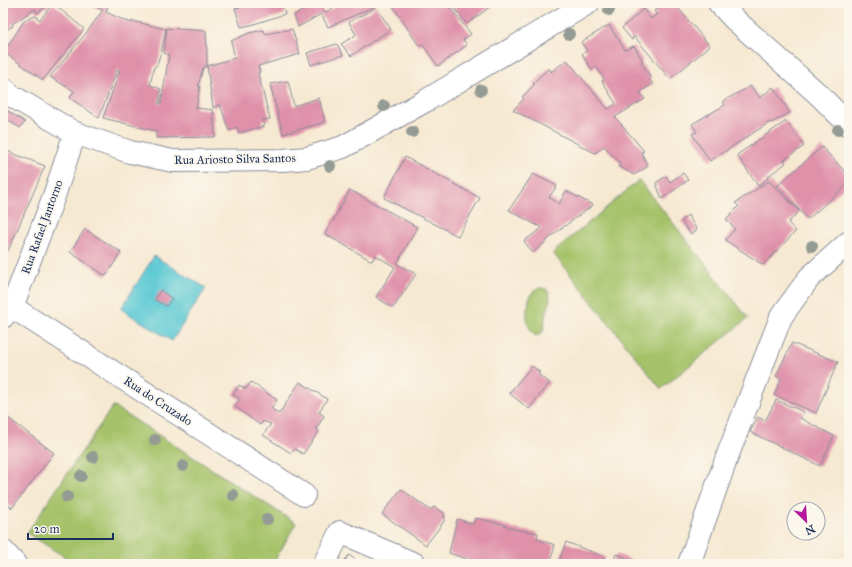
<svg xmlns="http://www.w3.org/2000/svg" width="852" height="567" font-family="'IM FELL Great Primer',serif">
<rect width="100%" height="100%" fill="#fbf7ec"/>
<filter id="ink" filterUnits="userSpaceOnUse"><feTurbulence type="fractalNoise" baseFrequency=".025" numOctaves="2"/><feDisplacementMap in="SourceGraphic" scale="8" xChannelSelector="R" yChannelSelector="G"/><feConvolveMatrix kernelMatrix="1 2 1 2 8 2 1 2 1" color-interpolation-filters="sRGB"/></filter>
<filter id="wash" filterUnits="userSpaceOnUse"><feTurbulence type="fractalNoise" baseFrequency=".012" numOctaves="4" result="noise"/><feDisplacementMap in="SourceGraphic" scale="16" xChannelSelector="R" yChannelSelector="G"/><feGaussianBlur stdDeviation="0.9" result="paint"/><feColorMatrix in="noise" values="0 0 0 0 0 0 0 0 0 0 0 0 0 0 0 0 0 1.4 0 .05"/><feComposite in="paint" operator="in"/></filter>
<g filter="url(#wash)">
<rect width="100%" height="100%" fill="#f6e9d2"/>
<!-- green -->
<g fill="#a5c269" stroke="#607864">
<polygon points="639,180 748,318 661,389 553,253"/>
<path d="M541,287l2,2 2,-1c9,7 3,20 0,30l-1,9 -1,1 1,2 -2,1v2l-6,3c-8,-6 -10,-16 -9,-26v-3h1l1,-8 2,-3v-2l2,-1v-2z"/>
<polygon points="113,406 296,523 273,564 76,564 27,533"/>
</g>
<!-- water -->
<polygon fill="#5cc9d3" stroke="#3c7c98" points="154,256 206,288 172,341 121,309"/>
<g id="blocks">
<!-- building -->
<g fill="#df91aa">
<polygon points="3,3 52,3 37,13 35,9 12,24 13,26 3,32"/>
<polygon points="53,3 84,29 43,80 4,52 24,21 35,16 40,20"/>
<polygon points="85,3 109,3 106,12 121,19 132,23 132,21 166,29 161,52 157,65 154,67 150,85 161,89 159,104 161,103 169,55 164,53 167,28 206,31 207,59 207,66 203,68 198,86 200,86 196,108 213,110 215,137 156,138 156,131 103,118 120,70 117,70 99,118 70,98 74,91 50,77 87,32 103,10"/>
<polygon points="245,3 282,3 285,14 251,25 241,27 235,8 246,6"/>
<polygon points="319,3 324,13 342,3 378,3 371,8 328,27 321,14 298,27 294,15"/>
<polygon points="391,3 446,3 471,34 463,40 467,45 438,66 423,45 419,46"/>
<polygon points="450,3 495,3 467,24"/>
<polygon points="664,3 674,3 710,46 670,79 634,36 632,40 622,28 643,9 651,19 657,14 654,11"/>
<polygon points="375,6 391,29 351,56 341,44 356,35 349,22 372,10"/>
<polygon points="609,25 625,50 634,46 643,61 641,62 651,78 649,79 653,84 640,92 645,99 615,117 644,151 641,152 648,166 634,175 618,166 621,164 604,146 595,153 513,110 524,99 522,97 535,84 533,83 549,68 551,72 567,60 608,109 616,104 602,81 604,79 596,66 592,70 582,54 587,51 581,42"/>
<polygon points="292,29 300,54 258,66 260,72 258,73 270,119 262,120 264,126 239,133 237,127 229,131 220,104 213,108 207,66 235,58 231,41 249,33 264,30 265,34"/>
<polygon points="337,44 343,55 311,65 307,53"/>
<polygon points="288,81 294,106 319,98 325,122 283,134 270,84"/>
<polygon points="751,86 760,98 773,87 790,113 771,123 770,122 710,161 692,134 697,132 692,124 725,105 723,101"/>
<polygon points="3,108 25,122 20,128 3,117"/>
<polygon points="786,121 804,146 784,160 786,163 767,177 768,178 758,186 737,155"/>
<polygon points="822,147 849,176 849,183 808,219 777,186"/>
<polygon points="7,151 45,166 8,251 3,248 3,176 5,170 3,169 3,157"/>
<polygon points="405,157 480,198 458,236 384,198"/>
<polygon points="683,173 688,180 662,199 656,183 666,176 670,182"/>
<polygon points="533,174 557,186 549,197 559,204 566,191 593,205 554,234 533,253 524,241 542,228 509,210"/>
<polygon points="769,181 799,211 788,223 796,231 763,265 725,240 735,229 726,219 739,206 735,203"/>
<polygon points="350,190 417,227 397,264 416,274 393,308 376,297 395,267 375,255 372,261 325,234"/>
<polygon points="688,215 697,230 691,234 681,221"/>
<polygon points="85,229 121,252 106,276 70,252"/>
<polygon points="160,290 172,299 166,306 155,300"/>
<polygon points="792,343 838,362 816,413 774,395 781,379 776,376"/>
<polygon points="532,366 540,372 538,372 540,376 550,383 545,388 529,409 509,393"/>
<polygon points="251,382 277,400 271,408 279,414 300,382 327,399 319,412 324,416 316,429 319,431 303,454 295,449 291,453 263,435 271,424 263,421 260,425 234,406 240,399 233,395 239,385 246,389"/>
<polygon points="776,400 804,412 800,418 834,436 820,466 750,432 758,417 765,421"/>
<polygon points="3,414 54,453 12,508 3,500"/>
<polygon points="401,489 430,510 434,507 444,513 445,520 426,545 382,514"/>
<polygon points="475,518 502,524 513,529 538,533 537,539 555,545 550,564 475,564 469,563 467,559 449,553 457,519 473,524"/>
<polygon points="566,542 605,557 602,564 558,564"/>
<polygon points="616,554 622,556 639,564 612,564"/>
<polygon points="349,555 361,564 342,564"/>
</g>
</g>
</g>
<g filter="url(#ink)">
<use href="#blocks" fill-opacity="0" stroke="#888c98" stroke-width="1"/>
<g fill="none" stroke-linecap="round" stroke-linejoin="round">
<!-- minor casing -->
<g stroke="#888c98" stroke-width="24">
<g id="minor">
<polyline points="719,3 734,19 818,94 849,125"/>
<polyline points="3,88 12,96 75,133 130,152 173,161 283,160 307,158 343,147 427,100 588,3"/>
<polyline points="12,307 304,495"/>
<polyline points="3,317 12,307 54,196 75,133"/>
<polyline points="3,551 15,564"/>
<polyline points="324,564 340,532 415,564"/>
<polyline points="689,564 727,457 781,317 809,278 849,242"/>
</g>
</g>
<!-- minor -->
<use href="#minor" stroke="#fff" stroke-width="22"/>
</g>
<!-- trees -->
<g fill="#949b94">
<circle cx="609" cy="10" r="6"/>
<circle cx="569" cy="34" r="6"/>
<circle cx="481" cy="90" r="6"/>
<circle cx="384" cy="106" r="6"/>
<circle cx="838" cy="130" r="6"/>
<circle cx="412" cy="132" r="6"/>
<circle cx="330" cy="166" r="6"/>
<circle cx="812" cy="246" r="6"/>
<circle cx="155" cy="440" r="6"/>
<circle cx="93" cy="457" r="6"/>
<circle cx="183" cy="466" r="6"/>
<circle cx="81" cy="476" r="6"/>
<circle cx="233" cy="495" r="6"/>
<circle cx="67" cy="497" r="6"/>
<circle cx="267" cy="519" r="6"/>
</g>
</g>
<g text-anchor="middle" dominant-baseline="central" stroke-width="4" stroke-linejoin="round" paint-order="stroke">
<!-- street labels -->
<g font-size="12" fill="#1b2f5e" stroke="#fbf7ec">
<text transform="translate(235 159) rotate(-1)">Rua Ariosto Silva Santos</text>
<text transform="translate(42 227) rotate(-70)">Rua Rafael Jantorno</text>
<text transform="translate(158 401) rotate(33)">Rua do Cruzado</text>
</g>
</g>
<!-- margin -->
<rect width="852" height="567" fill="none" stroke="#fbf7ec" stroke-width="16"/>
<!-- north arrow -->
<g transform="translate(806 521) rotate(155)"><circle r="19" fill="#fbf7ec" stroke="#a1a7b3"/>
<path d="M0-3L7 15L0 10L-7 15Z" fill="#b5179e"/>
<text y="-6" font-size="11" font-weight="bold" text-anchor="middle" fill="#1b2f5e">N</text>
</g>
<!-- scale -->
<path d="M28 533v6h85v-6" fill="none" stroke="#1b2f5e" stroke-width="2"/>
<text x="34" y="533" font-size="12" fill="#1b2f5e" stroke="#fbf7ec" stroke-width="3" paint-order="stroke">20 m</text>
</svg>
